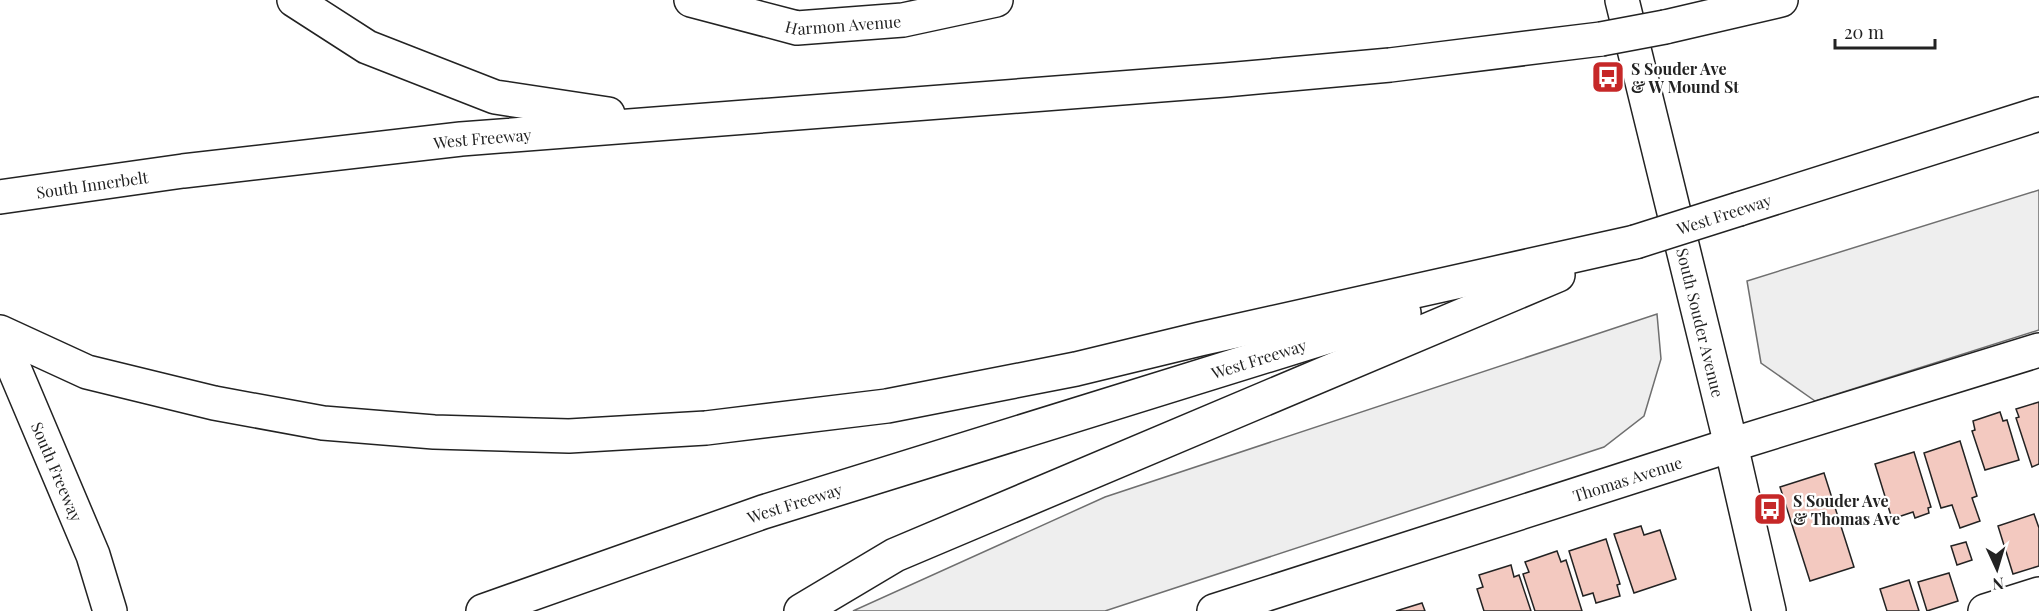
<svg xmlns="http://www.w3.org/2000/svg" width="2039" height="611" font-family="'Playfair Display',serif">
<rect width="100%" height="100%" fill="#fff"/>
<!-- green -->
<g fill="#eee" stroke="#6f6f6f" stroke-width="1.5">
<polygon points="2039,190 2039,330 1815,401 1761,363 1747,281"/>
<polygon points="1657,314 1661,359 1644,416 1604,447 1105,611 853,611 1105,497"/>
</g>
<!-- building -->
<g fill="#f3c9c0" stroke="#222" stroke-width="1.5">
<polygon points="2039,402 2039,464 2032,467 2016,418 2019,417 2016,409"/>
<polygon points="2000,412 2003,421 2007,420 2019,460 1985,470 1972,431 1975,430 1973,421"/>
<polygon points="1960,441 1977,496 1972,498 1980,521 1960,528 1952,505 1941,508 1924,453"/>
<polygon points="1914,452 1931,507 1928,508 1929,513 1915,518 1913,512 1892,519 1875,464"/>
<polygon points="1824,473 1854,567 1810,581 1780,487"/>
<polygon points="2034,514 2039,528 2039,566 2013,574 1998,526"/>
<polygon points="1641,526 1644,535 1660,530 1676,579 1634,593 1614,534"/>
<polygon points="1606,539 1620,584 1617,585 1620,596 1596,603 1593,593 1583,596 1569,551"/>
<polygon points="1966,542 1972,560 1957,565 1951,546"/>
<polygon points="1557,551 1561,562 1566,560 1582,611 1535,611 1523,574 1529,572 1525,562"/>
<polygon points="1511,565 1514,577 1519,575 1531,611 1484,611 1477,589 1483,587 1479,575"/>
<polygon points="1949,573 1958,601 1927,611 1918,582"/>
<polygon points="1909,580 1919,611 1887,611 1880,589"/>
<polygon points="1422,603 1425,611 1396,611"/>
</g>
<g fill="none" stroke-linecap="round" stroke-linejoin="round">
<!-- minor casing -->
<g stroke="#222" stroke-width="36">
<g id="minor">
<path id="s1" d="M1622,0l109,445 38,166"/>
<path id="s2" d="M1214,611l517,-166 308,-95"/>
<polyline points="1985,611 2039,594"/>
</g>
</g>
<!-- major casing -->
<g stroke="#222" stroke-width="36">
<g id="major">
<path id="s3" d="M691,0l106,28 106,-8 93,-20"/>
</g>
</g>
<!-- highway casing -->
<g stroke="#222" stroke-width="36">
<g id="highway">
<polyline points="294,0 367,47 495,97 608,114"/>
<polyline points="1665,27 1781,0"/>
<path id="s4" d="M0,197l183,-26 278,-32 764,-59 165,-15 211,-26"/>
<polyline points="1739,209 2039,114"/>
<polyline points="0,332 87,372 214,403 323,423 434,432 569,436 706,428 887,406 1076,369 1200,339 1635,242"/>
<path id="s5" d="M0,335l93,220 17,56"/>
<path id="s6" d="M483,611l280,-99 641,-199"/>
<polyline points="801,611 895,555 1558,275"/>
</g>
</g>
<!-- minor -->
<use href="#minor" stroke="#fff" stroke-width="33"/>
<!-- major -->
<use href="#major" stroke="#fff" stroke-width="33"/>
<!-- highway -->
<use href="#highway" stroke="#fff" stroke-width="33"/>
<!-- highway-bridge casing -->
<g stroke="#222" stroke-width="36" stroke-linecap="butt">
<g id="highway-bridge">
<polyline points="1601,39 1665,27"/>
<polyline points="1635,242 1739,209"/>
</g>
</g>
<!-- highway-bridge -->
<use href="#highway-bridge" stroke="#fff" stroke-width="33"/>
</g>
<!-- icons -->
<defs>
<g id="bus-square" transform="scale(1.725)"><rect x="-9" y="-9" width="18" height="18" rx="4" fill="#c62828" stroke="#fff"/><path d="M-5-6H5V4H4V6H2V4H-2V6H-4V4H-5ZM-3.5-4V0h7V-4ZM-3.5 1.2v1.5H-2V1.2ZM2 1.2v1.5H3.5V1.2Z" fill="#fff"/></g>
</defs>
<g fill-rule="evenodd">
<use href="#bus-square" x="1608" y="77"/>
<use href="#bus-square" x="1770" y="509"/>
</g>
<g text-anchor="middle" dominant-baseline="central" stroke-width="4.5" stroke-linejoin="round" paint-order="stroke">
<!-- street labels -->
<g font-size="16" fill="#222" stroke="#fff">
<text stroke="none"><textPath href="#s3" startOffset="156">Harmon Avenue</textPath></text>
<text stroke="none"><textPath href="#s4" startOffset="486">West Freeway</textPath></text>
<text stroke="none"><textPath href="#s4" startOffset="93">South Innerbelt</textPath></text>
<text transform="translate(1724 214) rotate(-18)">West Freeway</text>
<text stroke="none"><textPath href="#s1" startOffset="332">South Souder Avenue</textPath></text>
<text stroke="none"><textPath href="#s6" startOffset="816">West Freeway</textPath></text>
<text stroke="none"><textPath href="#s5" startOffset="148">South Freeway</textPath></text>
<text stroke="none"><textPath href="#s2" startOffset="434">Thomas Avenue</textPath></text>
<text stroke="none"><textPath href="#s6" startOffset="330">West Freeway</textPath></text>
</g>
<!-- poi labels -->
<g font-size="16" font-weight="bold" fill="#222" stroke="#fff" text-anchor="start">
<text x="1631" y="68">S Souder Ave<tspan x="1631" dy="18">&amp; W Mound St</tspan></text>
<text x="1793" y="500">S Souder Ave<tspan x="1793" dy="18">&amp; Thomas Ave</tspan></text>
</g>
</g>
<!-- north arrow -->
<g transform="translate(1997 569) rotate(176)" stroke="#ffffff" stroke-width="4.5" paint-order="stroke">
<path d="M0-4.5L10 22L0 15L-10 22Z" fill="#222222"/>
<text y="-9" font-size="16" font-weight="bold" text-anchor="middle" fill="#222222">N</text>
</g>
<!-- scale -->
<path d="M1835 39v9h100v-9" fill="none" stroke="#222222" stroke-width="3"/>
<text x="1844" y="39" font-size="18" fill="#222222" stroke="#ffffff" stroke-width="4.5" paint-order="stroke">20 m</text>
</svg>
